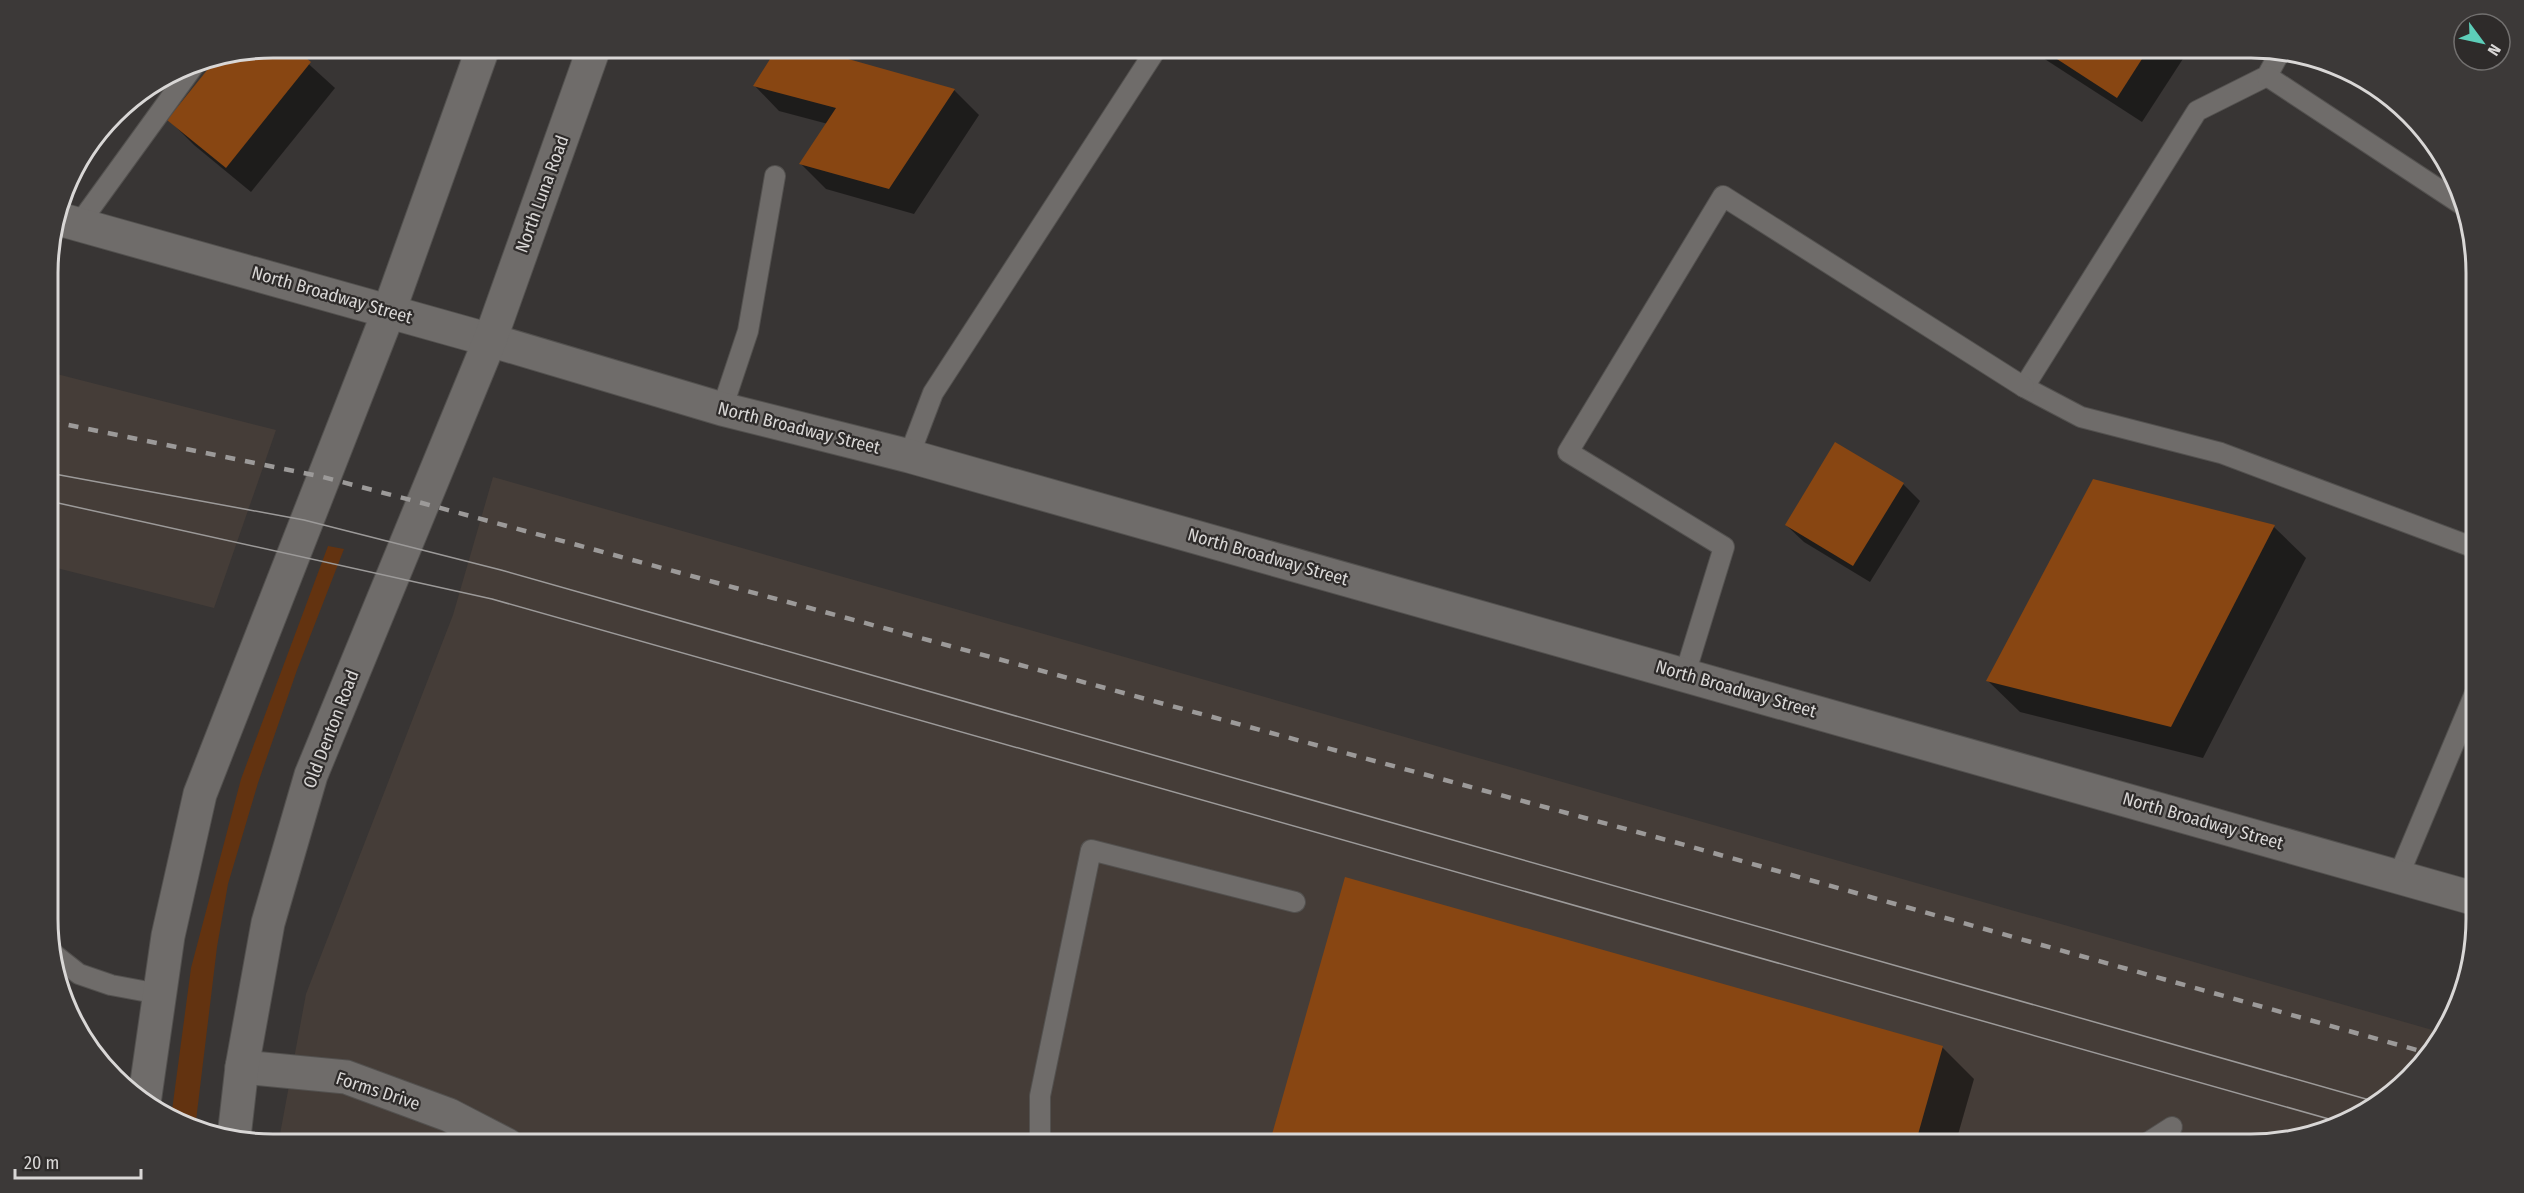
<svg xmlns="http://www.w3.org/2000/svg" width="2524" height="1193" font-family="'Fira Sans Condensed',sans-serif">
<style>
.built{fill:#453d38}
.green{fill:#633310}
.shadow{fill:#0007}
.building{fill:#884612}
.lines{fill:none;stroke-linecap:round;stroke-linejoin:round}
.service-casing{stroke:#53514f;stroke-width:22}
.minor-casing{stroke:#53514f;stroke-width:35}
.tertiary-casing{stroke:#53514f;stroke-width:35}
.secondary-casing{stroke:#53514f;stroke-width:35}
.service{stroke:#6f6c6a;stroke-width:20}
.minor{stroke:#6f6c6a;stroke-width:33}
.tertiary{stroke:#6f6c6a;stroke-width:33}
.secondary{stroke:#6f6c6a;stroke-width:33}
.tram{stroke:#9c9a99;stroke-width:1.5}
.rail{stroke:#9c9a99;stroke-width:4.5;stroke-dasharray:10 10;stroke-linecap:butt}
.labels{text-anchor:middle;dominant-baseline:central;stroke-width:4.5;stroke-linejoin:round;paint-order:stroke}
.street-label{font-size:18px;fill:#d9d7d6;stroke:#2e2b2a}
.rim{fill:none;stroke:#d9d7d6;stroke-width:3}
</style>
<rect width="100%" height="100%" fill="#383534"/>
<g class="built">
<polygon points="49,372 276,430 214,608 49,566"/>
<polygon points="493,477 2443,1033 2429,1057 2376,1107 2323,1133 2265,1145 278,1145 306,994 453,615"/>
</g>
<polygon class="green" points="328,546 344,549 297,670 258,783 228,884 217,947 195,1129 171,1118 191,968 241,779"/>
<g class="shadow">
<polygon points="274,48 291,48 335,88 251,192 194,145 169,120 218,59"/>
<polygon points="779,48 804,48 954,90 979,115 914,214 826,189 801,164 828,124 779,111 755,86"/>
<polygon points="2033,48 2190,48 2142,122 2040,56"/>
<polygon points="2094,481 2274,527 2306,558 2203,758 2020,712 1988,681"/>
<polygon points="1903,484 1920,501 1870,582 1804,542 1786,525"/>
<polygon points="1942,1047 1974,1079 1955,1145 1270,1145"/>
</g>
<g class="building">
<polygon points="274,48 294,48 311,62 226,168 167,120 216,59"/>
<polygon points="777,48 809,48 955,89 889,189 799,164 836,108 753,86"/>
<polygon points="2040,48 2149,48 2117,98"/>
<polygon points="1835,442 1904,483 1853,566 1785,525"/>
<polygon points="2093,479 2275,525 2171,727 1986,681"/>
<polygon points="1345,877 1943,1046 1915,1145 1269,1145"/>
<polygon points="323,1136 345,1145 322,1145"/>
</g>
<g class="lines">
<g class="service-casing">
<g id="service">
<polyline points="2279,54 2267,76 2197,111 2024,387 2081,417 2221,453 2475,548"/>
<polyline points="2267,76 2464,206"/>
<polyline points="79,224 195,64"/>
<polyline points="722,409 748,331 775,176"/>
<polyline points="909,456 933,393 1157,48"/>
<polyline points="1685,674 1724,547 1568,452 1723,196 2024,387"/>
<polyline points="2398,877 2475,693"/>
<polyline points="51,952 79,974 111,985 159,994"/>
<polyline points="1040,1145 1040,1096 1091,850 1295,902"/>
<polyline points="2144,1145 2172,1127"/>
</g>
</g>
<g class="minor-casing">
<polyline id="minor" points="242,1067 346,1077 449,1115 507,1145"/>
</g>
<g class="tertiary-casing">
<polyline id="tertiary" points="59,219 490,340 722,409 909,456 2476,899"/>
</g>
<g class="secondary-casing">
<g id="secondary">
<polyline points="144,1103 168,936 200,794 389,311 483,48"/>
<polyline points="234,1137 242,1067 268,923 311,775 490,340 594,48"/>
</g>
</g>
<use href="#service" class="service"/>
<use href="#minor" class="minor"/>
<use href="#tertiary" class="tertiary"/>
<use href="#secondary" class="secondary"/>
<g class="tram">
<polyline points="49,473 304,520 501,570 2380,1103"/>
<polyline points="49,501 492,599 2343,1123"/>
</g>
<polyline class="rail" points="49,421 323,477 422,503 1674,842 2431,1054"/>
</g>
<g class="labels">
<g class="street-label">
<text transform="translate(542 194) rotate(-70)">North Luna Road</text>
<text transform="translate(332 295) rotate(16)">North Broadway Street</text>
<text transform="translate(799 428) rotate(14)">North Broadway Street</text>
<text transform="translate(1268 557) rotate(16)">North Broadway Street</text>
<text transform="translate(1736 689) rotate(16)">North Broadway Street</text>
<text transform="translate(331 729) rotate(-69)">Old Denton Road</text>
<text transform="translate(2203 821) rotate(16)">North Broadway Street</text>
<text transform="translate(378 1091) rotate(18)">Forms Drive</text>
</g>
</g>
<path d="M0 0H2524V1193H0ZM273 58H2251A215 215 0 0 1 2466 273V919A215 215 0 0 1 2251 1134H273A215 215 0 0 1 58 919V273A215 215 0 0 1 273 58Z" fill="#3c3938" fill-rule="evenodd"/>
<path class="rim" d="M273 58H2251A215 215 0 0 1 2466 273V919A215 215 0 0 1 2251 1134H273A215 215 0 0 1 58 919V273A215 215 0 0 1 273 58Z"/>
<g transform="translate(2482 42) rotate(123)"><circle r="28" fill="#2e2b2a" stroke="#72706f" stroke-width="1.5"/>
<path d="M0-4.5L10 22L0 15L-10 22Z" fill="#5dceb9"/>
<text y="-9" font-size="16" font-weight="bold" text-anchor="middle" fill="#d9d7d6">N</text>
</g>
<path d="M15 1169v9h126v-9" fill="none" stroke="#d9d7d6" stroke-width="3"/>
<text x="24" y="1169" font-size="18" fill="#d9d7d6" stroke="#2e2b2a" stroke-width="4.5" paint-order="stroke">20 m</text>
</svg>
